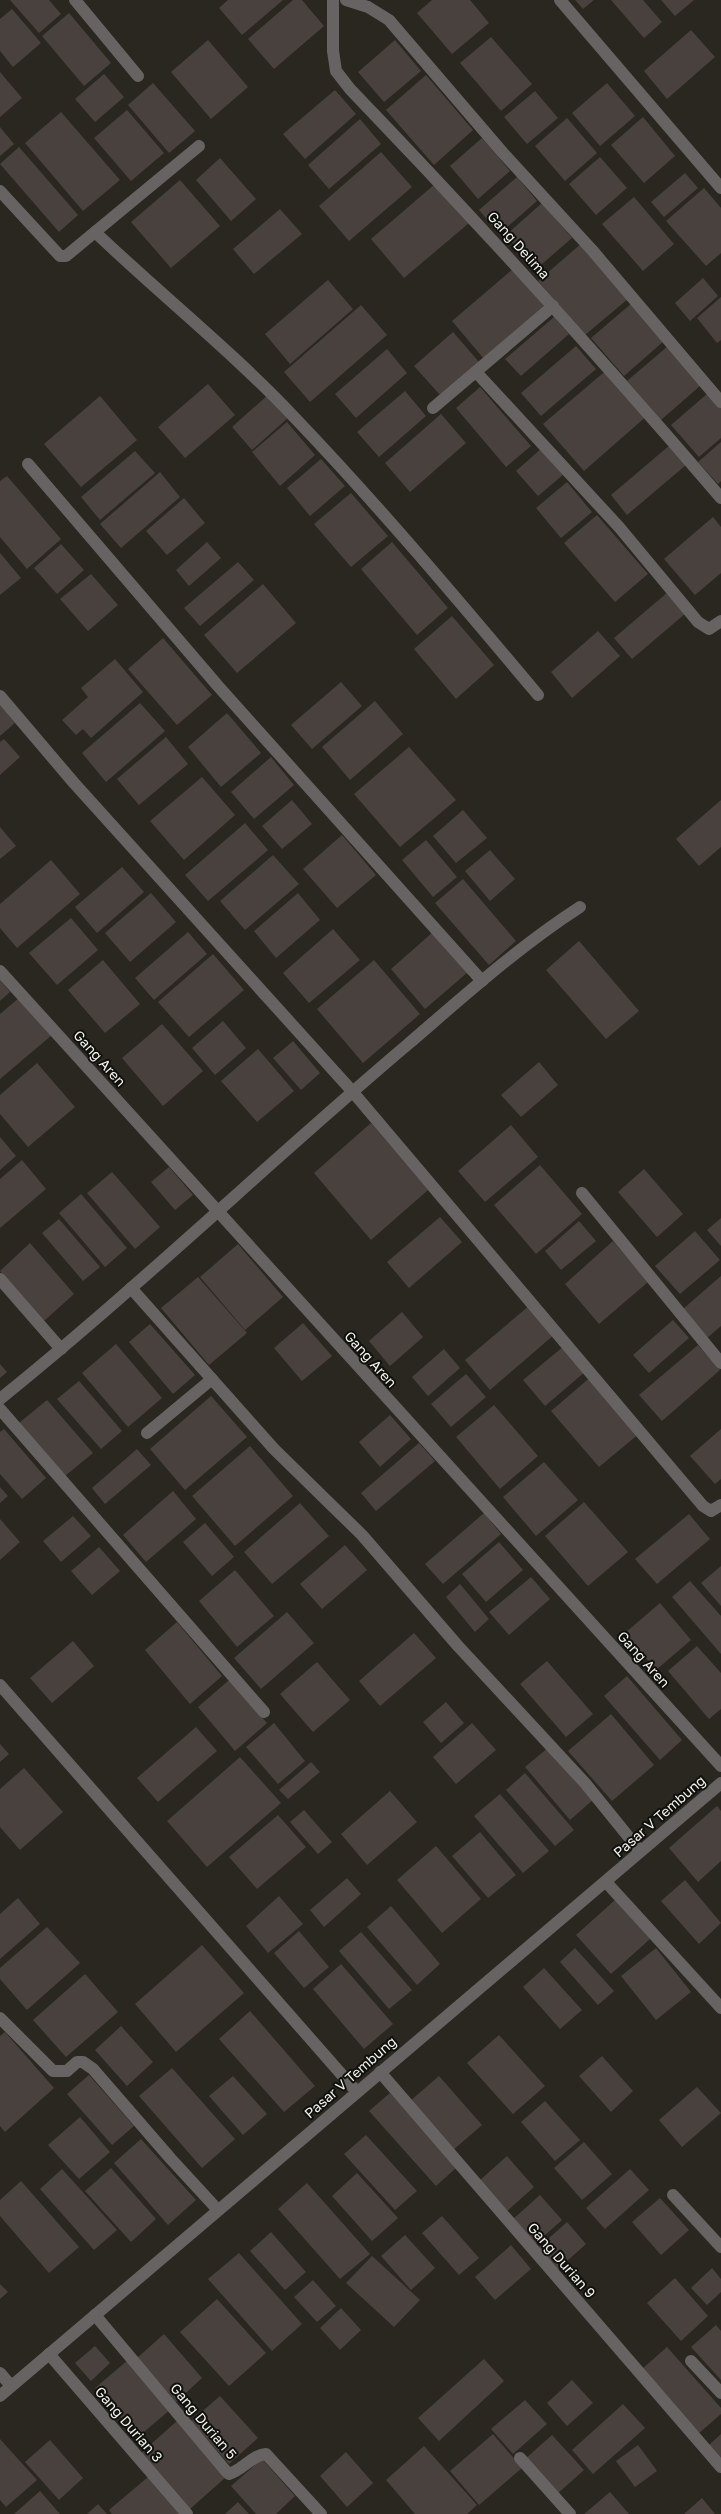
<svg xmlns="http://www.w3.org/2000/svg" width="721" height="2514" font-family="'Golos Text',sans-serif">
<style>
.building{fill:#49413e}
.lines{fill:none;stroke-linecap:round;stroke-linejoin:round}
.minor{stroke:#676362;stroke-width:12}
.labels{text-anchor:middle;dominant-baseline:central;stroke-width:4;stroke-linejoin:round;paint-order:stroke}
.street-label{font-size:14px;fill:#f2f1ec;stroke:#10100c}
</style>
<rect width="100%" height="100%" fill="#292720"/>
<g class="building">
<polygon points="10,0 49,0 61,14 39,33"/>
<polygon points="228,0 283,0 242,35 219,8"/>
<polygon points="293,0 302,0 324,26 274,69 248,39"/>
<polygon points="432,0 470,0 489,23 452,54 417,13"/>
<polygon points="575,0 594,0 583,9"/>
<polygon points="611,0 643,0 662,22 644,38"/>
<polygon points="661,0 694,0 675,16"/>
<polygon points="12,9 41,43 13,67 0,51 0,19"/>
<polygon points="69,13 111,63 84,86 42,36"/>
<polygon points="691,30 715,57 667,99 644,71"/>
<polygon points="491,37 532,84 501,111 460,63"/>
<polygon points="208,40 248,87 211,119 171,72"/>
<polygon points="395,40 421,71 384,102 358,72"/>
<polygon points="0,72 22,98 0,117"/>
<polygon points="104,74 124,97 95,122 75,99"/>
<polygon points="426,75 473,130 434,165 386,110"/>
<polygon points="153,83 195,131 169,153 128,105"/>
<polygon points="607,83 635,116 600,146 572,113"/>
<polygon points="335,90 356,114 305,159 283,134"/>
<polygon points="535,91 558,118 527,144 504,117"/>
<polygon points="127,110 164,153 131,181 94,138"/>
<polygon points="61,112 120,180 83,211 25,143"/>
<polygon points="643,117 675,156 644,183 611,145"/>
<polygon points="567,118 597,153 565,181 535,146"/>
<polygon points="360,119 381,144 329,189 308,165"/>
<polygon points="0,127 14,144 0,156"/>
<polygon points="482,138 510,171 478,199 450,166"/>
<polygon points="19,147 78,215 59,232 0,164"/>
<polygon points="381,152 412,187 349,241 319,206"/>
<polygon points="600,157 627,188 596,215 569,184"/>
<polygon points="220,158 256,199 231,221 196,180"/>
<polygon points="685,173 698,188 664,217 651,202"/>
<polygon points="517,177 537,201 499,234 479,210"/>
<polygon points="180,180 220,226 171,268 131,222"/>
<polygon points="435,184 469,223 404,278 371,239"/>
<polygon points="704,188 721,208 721,253 706,266 666,221"/>
<polygon points="634,197 674,244 643,271 602,224"/>
<polygon points="542,203 572,238 535,270 506,235"/>
<polygon points="280,209 302,234 254,274 233,249"/>
<polygon points="582,243 629,298 585,335 538,281"/>
<polygon points="513,269 545,307 484,359 452,321"/>
<polygon points="703,278 718,296 690,321 675,303"/>
<polygon points="328,280 353,309 290,364 265,334"/>
<polygon points="721,297 721,340 717,343 697,318"/>
<polygon points="632,303 664,341 624,376 591,338"/>
<polygon points="361,305 387,335 310,402 284,372"/>
<polygon points="554,317 569,334 521,376 505,359"/>
<polygon points="453,332 479,362 440,395 414,366"/>
<polygon points="576,346 596,369 541,416 521,393"/>
<polygon points="668,346 701,385 661,420 627,381"/>
<polygon points="387,349 407,373 356,418 335,394"/>
<polygon points="609,368 649,414 584,471 543,424"/>
<polygon points="208,384 235,415 185,458 158,427"/>
<polygon points="480,387 531,446 506,467 456,408"/>
<polygon points="405,391 426,416 379,457 357,432"/>
<polygon points="708,393 721,408 721,438 699,457 671,425"/>
<polygon points="269,394 289,417 252,450 232,427"/>
<polygon points="100,396 137,440 81,487 44,444"/>
<polygon points="441,414 466,443 410,492 385,463"/>
<polygon points="287,422 315,455 280,486 252,452"/>
<polygon points="721,442 721,481 718,484 698,462"/>
<polygon points="670,445 686,465 627,515 611,495"/>
<polygon points="542,448 564,474 538,496 516,471"/>
<polygon points="135,451 155,473 100,520 81,497"/>
<polygon points="321,459 345,486 310,516 287,488"/>
<polygon points="160,472 180,497 121,548 100,524"/>
<polygon points="7,476 61,539 27,569 0,537 0,481"/>
<polygon points="567,482 592,512 561,538 536,508"/>
<polygon points="351,493 388,536 351,567 314,524"/>
<polygon points="184,498 205,523 167,555 146,531"/>
<polygon points="597,515 648,574 615,602 564,543"/>
<polygon points="713,517 721,527 721,573 695,595 664,559"/>
<polygon points="207,542 221,558 189,586 176,570"/>
<polygon points="392,542 448,608 417,635 361,569"/>
<polygon points="61,544 84,570 57,594 34,568"/>
<polygon points="0,553 21,578 0,595"/>
<polygon points="238,562 254,580 200,626 184,608"/>
<polygon points="91,574 118,605 88,631 60,599"/>
<polygon points="263,584 296,623 237,673 204,635"/>
<polygon points="668,592 686,613 632,659 614,638"/>
<polygon points="452,616 494,665 456,699 414,649"/>
<polygon points="598,631 620,656 572,698 551,672"/>
<polygon points="163,638 212,695 177,725 128,669"/>
<polygon points="115,659 143,692 91,738 83,729 76,735 62,720 88,697 81,688"/>
<polygon points="341,682 362,706 312,749 291,725"/>
<polygon points="375,701 403,734 350,780 322,747"/>
<polygon points="140,703 165,731 106,782 82,753"/>
<polygon points="0,705 15,723 0,736"/>
<polygon points="227,713 261,753 221,787 188,747"/>
<polygon points="166,737 188,764 139,805 117,779"/>
<polygon points="4,739 20,757 0,775 0,742"/>
<polygon points="409,747 456,800 400,847 354,794"/>
<polygon points="271,757 294,785 254,819 231,792"/>
<polygon points="202,777 235,815 184,860 150,821"/>
<polygon points="292,800 312,824 282,849 262,826"/>
<polygon points="721,800 721,847 699,866 676,839"/>
<polygon points="463,810 487,838 456,863 433,836"/>
<polygon points="245,823 268,850 208,901 185,875"/>
<polygon points="0,827 16,846 0,859"/>
<polygon points="342,835 376,875 337,908 303,869"/>
<polygon points="426,840 457,877 433,897 402,860"/>
<polygon points="490,850 515,879 490,901 465,871"/>
<polygon points="273,855 299,884 245,930 220,901"/>
<polygon points="51,860 80,894 17,948 0,928 0,904"/>
<polygon points="122,867 144,892 97,933 75,907"/>
<polygon points="463,879 516,941 489,965 435,903"/>
<polygon points="151,893 176,922 130,962 105,933"/>
<polygon points="298,893 320,920 276,958 254,931"/>
<polygon points="71,918 98,950 57,985 29,953"/>
<polygon points="333,929 360,960 309,1003 283,973"/>
<polygon points="188,932 207,954 154,1000 135,978"/>
<polygon points="433,932 468,972 425,1009 391,969"/>
<polygon points="579,941 639,1011 606,1039 546,970"/>
<polygon points="213,954 244,990 189,1037 158,1002"/>
<polygon points="103,960 140,1004 105,1033 68,990"/>
<polygon points="374,960 420,1014 363,1063 317,1009"/>
<polygon points="0,980 10,992 0,1001"/>
<polygon points="19,998 52,1035 0,1079 0,1014"/>
<polygon points="223,1021 246,1048 215,1075 192,1048"/>
<polygon points="162,1024 203,1071 163,1106 122,1058"/>
<polygon points="293,1041 320,1073 301,1090 273,1058"/>
<polygon points="258,1049 294,1091 257,1122 221,1081"/>
<polygon points="539,1062 558,1085 521,1117 501,1095"/>
<polygon points="37,1063 75,1107 28,1147 0,1114 0,1095"/>
<polygon points="371,1123 428,1190 371,1240 314,1173"/>
<polygon points="511,1125 538,1157 485,1202 458,1171"/>
<polygon points="0,1137 16,1156 0,1170"/>
<polygon points="22,1160 46,1189 0,1228 0,1179"/>
<polygon points="540,1165 582,1214 536,1254 494,1205"/>
<polygon points="169,1167 193,1195 175,1210 151,1182"/>
<polygon points="644,1169 683,1214 657,1237 618,1192"/>
<polygon points="112,1172 160,1227 135,1249 87,1193"/>
<polygon points="81,1194 127,1248 105,1267 59,1213"/>
<polygon points="440,1217 462,1242 409,1288 387,1262"/>
<polygon points="721,1218 721,1246 707,1230"/>
<polygon points="59,1219 100,1267 83,1281 42,1233"/>
<polygon points="579,1221 596,1241 561,1270 545,1251"/>
<polygon points="695,1231 720,1260 680,1294 655,1266"/>
<polygon points="613,1241 648,1282 599,1324 565,1284"/>
<polygon points="30,1243 74,1294 44,1321 0,1271"/>
<polygon points="238,1244 283,1297 245,1330 200,1277"/>
<polygon points="721,1276 721,1326 707,1338 683,1309"/>
<polygon points="198,1277 247,1333 209,1365 161,1308"/>
<polygon points="530,1305 555,1334 490,1390 465,1360"/>
<polygon points="402,1312 423,1337 390,1366 369,1341"/>
<polygon points="673,1320 689,1338 649,1373 633,1355"/>
<polygon points="303,1323 332,1356 302,1381 274,1348"/>
<polygon points="150,1324 195,1375 173,1394 129,1342"/>
<polygon points="116,1344 162,1398 128,1427 82,1373"/>
<polygon points="698,1345 720,1370 662,1421 639,1395"/>
<polygon points="564,1346 586,1371 545,1406 523,1380"/>
<polygon points="444,1349 460,1368 428,1396 412,1377"/>
<polygon points="0,1364 7,1372 0,1378"/>
<polygon points="466,1374 486,1397 451,1427 431,1404"/>
<polygon points="593,1375 641,1432 599,1467 551,1411"/>
<polygon points="79,1381 122,1431 101,1449 57,1399"/>
<polygon points="211,1396 247,1437 185,1490 150,1449"/>
<polygon points="47,1400 93,1453 65,1476 19,1423"/>
<polygon points="494,1405 538,1456 500,1489 456,1437"/>
<polygon points="390,1415 411,1439 380,1467 359,1442"/>
<polygon points="4,1429 46,1478 22,1499 0,1474 0,1432"/>
<polygon points="721,1429 721,1479 715,1484 690,1456"/>
<polygon points="419,1443 435,1461 376,1511 361,1493"/>
<polygon points="250,1446 293,1496 235,1546 192,1496"/>
<polygon points="137,1449 151,1465 105,1504 92,1488"/>
<polygon points="544,1462 578,1500 536,1536 503,1497"/>
<polygon points="0,1487 8,1496 0,1503"/>
<polygon points="173,1491 196,1519 146,1562 123,1535"/>
<polygon points="584,1502 628,1552 588,1586 545,1536"/>
<polygon points="300,1503 329,1536 272,1584 244,1552"/>
<polygon points="484,1513 501,1534 443,1584 425,1564"/>
<polygon points="689,1514 710,1539 657,1584 635,1559"/>
<polygon points="73,1516 91,1536 61,1562 43,1541"/>
<polygon points="0,1519 20,1542 0,1560"/>
<polygon points="205,1523 234,1557 212,1576 183,1542"/>
<polygon points="499,1542 523,1570 486,1602 462,1574"/>
<polygon points="345,1545 367,1570 322,1609 300,1584"/>
<polygon points="99,1547 120,1571 92,1595 71,1571"/>
<polygon points="721,1566 721,1606 701,1583"/>
<polygon points="235,1570 274,1616 237,1647 199,1601"/>
<polygon points="531,1577 550,1599 509,1635 489,1612"/>
<polygon points="690,1581 721,1616 721,1654 672,1597"/>
<polygon points="460,1584 489,1619 475,1632 446,1597"/>
<polygon points="660,1603 691,1640 656,1670 625,1633"/>
<polygon points="287,1612 314,1643 261,1689 234,1658"/>
<polygon points="177,1622 222,1676 190,1704 145,1650"/>
<polygon points="414,1633 436,1658 380,1706 359,1681"/>
<polygon points="73,1641 94,1666 52,1703 30,1678"/>
<polygon points="697,1646 721,1673 721,1709 709,1719 668,1671"/>
<polygon points="547,1661 593,1714 566,1737 520,1684"/>
<polygon points="317,1662 350,1700 313,1732 280,1694"/>
<polygon points="627,1676 682,1740 660,1760 604,1696"/>
<polygon points="229,1680 267,1723 235,1751 198,1707"/>
<polygon points="446,1702 464,1723 441,1743 423,1722"/>
<polygon points="611,1714 654,1765 612,1801 568,1751"/>
<polygon points="274,1723 305,1761 278,1784 246,1747"/>
<polygon points="472,1723 496,1750 456,1784 433,1757"/>
<polygon points="196,1727 217,1751 158,1802 137,1778"/>
<polygon points="0,1744 9,1754 0,1762"/>
<polygon points="549,1747 594,1799 570,1820 525,1767"/>
<polygon points="240,1757 281,1803 207,1867 167,1821"/>
<polygon points="311,1762 320,1772 288,1799 279,1790"/>
<polygon points="24,1768 63,1812 20,1850 0,1827 0,1789"/>
<polygon points="525,1773 574,1830 555,1846 506,1790"/>
<polygon points="390,1791 417,1822 367,1865 341,1834"/>
<polygon points="500,1794 549,1851 523,1873 474,1816"/>
<polygon points="717,1806 721,1811 721,1861 698,1882 669,1848"/>
<polygon points="304,1810 332,1842 318,1854 290,1822"/>
<polygon points="278,1815 306,1847 257,1889 229,1857"/>
<polygon points="480,1832 516,1875 488,1898 452,1856"/>
<polygon points="436,1846 481,1899 442,1933 397,1880"/>
<polygon points="347,1878 361,1894 324,1927 310,1910"/>
<polygon points="685,1880 721,1923 699,1944 661,1901"/>
<polygon points="279,1896 303,1924 268,1953 246,1926"/>
<polygon points="18,1898 40,1924 0,1959 0,1914"/>
<polygon points="615,1900 650,1939 611,1974 576,1935"/>
<polygon points="391,1906 440,1964 417,1985 367,1927"/>
<polygon points="47,1927 80,1963 27,2010 0,1979 0,1968"/>
<polygon points="299,1931 329,1967 304,1988 274,1953"/>
<polygon points="361,1932 412,1990 389,2009 339,1951"/>
<polygon points="202,1945 244,1993 176,2052 135,2004"/>
<polygon points="575,1948 614,1991 598,2005 560,1962"/>
<polygon points="656,1948 691,1992 656,2020 621,1976"/>
<polygon points="341,1964 393,2024 364,2049 313,1989"/>
<polygon points="544,1968 582,2010 560,2029 523,1987"/>
<polygon points="85,1974 118,2012 66,2057 33,2020"/>
<polygon points="250,2011 315,2086 284,2112 219,2039"/>
<polygon points="121,2026 153,2062 127,2086 95,2050"/>
<polygon points="5,2032 54,2088 5,2132 0,2126 0,2036"/>
<polygon points="499,2035 545,2086 513,2114 467,2063"/>
<polygon points="602,2056 633,2091 611,2112 579,2076"/>
<polygon points="172,2068 235,2139 202,2168 139,2096"/>
<polygon points="89,2075 134,2126 112,2145 67,2094"/>
<polygon points="233,2076 267,2114 243,2135 209,2096"/>
<polygon points="439,2076 482,2125 452,2151 409,2102"/>
<polygon points="697,2087 721,2113 682,2147 659,2120"/>
<polygon points="390,2093 456,2168 436,2186 369,2111"/>
<polygon points="545,2101 580,2140 555,2161 521,2122"/>
<polygon points="80,2117 110,2152 79,2179 48,2145"/>
<polygon points="366,2135 417,2191 395,2210 344,2154"/>
<polygon points="141,2139 196,2200 168,2225 114,2163"/>
<polygon points="584,2142 612,2174 582,2200 554,2168"/>
<polygon points="507,2156 534,2187 506,2212 479,2181"/>
<polygon points="111,2168 156,2219 131,2242 85,2191"/>
<polygon points="62,2169 117,2230 94,2250 40,2189"/>
<polygon points="630,2169 649,2190 605,2229 586,2208"/>
<polygon points="357,2173 398,2218 372,2241 332,2196"/>
<polygon points="21,2181 79,2247 49,2273 0,2216 0,2200"/>
<polygon points="307,2183 370,2254 340,2279 278,2209"/>
<polygon points="540,2195 562,2220 534,2245 512,2220"/>
<polygon points="660,2198 689,2230 661,2255 632,2222"/>
<polygon points="442,2216 479,2258 459,2275 422,2233"/>
<polygon points="567,2222 586,2244 557,2270 538,2248"/>
<polygon points="271,2232 306,2272 285,2290 250,2251"/>
<polygon points="405,2235 435,2268 411,2290 381,2256"/>
<polygon points="511,2245 531,2269 495,2300 475,2277"/>
<polygon points="239,2253 302,2324 272,2351 208,2279"/>
<polygon points="372,2256 420,2300 394,2327 346,2283"/>
<polygon points="712,2268 721,2279 721,2292 707,2305 691,2288"/>
<polygon points="675,2278 708,2316 681,2341 647,2303"/>
<polygon points="313,2280 336,2306 317,2322 294,2297"/>
<polygon points="0,2284 8,2292 0,2299"/>
<polygon points="217,2299 266,2353 229,2386 180,2332"/>
<polygon points="341,2308 361,2330 340,2350 320,2328"/>
<polygon points="716,2325 721,2331 721,2380 691,2347"/>
<polygon points="164,2334 202,2378 176,2402 137,2358"/>
<polygon points="95,2346 110,2363 91,2381 75,2363"/>
<polygon points="667,2347 721,2408 721,2414 698,2434 641,2370"/>
<polygon points="484,2359 504,2381 439,2441 418,2418"/>
<polygon points="128,2360 171,2409 138,2437 95,2388"/>
<polygon points="572,2380 593,2403 567,2426 547,2403"/>
<polygon points="220,2396 258,2438 229,2464 191,2421"/>
<polygon points="525,2400 547,2424 513,2454 491,2429"/>
<polygon points="623,2404 645,2428 593,2474 572,2450"/>
<polygon points="177,2421 226,2477 190,2509 141,2453"/>
<polygon points="493,2434 522,2468 479,2505 450,2471"/>
<polygon points="721,2434 721,2461 708,2446"/>
<polygon points="552,2435 584,2470 556,2495 525,2459"/>
<polygon points="0,2439 37,2480 6,2507 0,2500"/>
<polygon points="50,2440 83,2478 59,2500 25,2462"/>
<polygon points="638,2445 657,2471 635,2487 616,2461"/>
<polygon points="424,2446 477,2505 467,2514 415,2514 386,2480"/>
<polygon points="346,2452 373,2483 347,2507 320,2476"/>
<polygon points="262,2459 295,2496 276,2514 256,2514 231,2486"/>
<polygon points="148,2477 180,2514 112,2514 109,2510"/>
<polygon points="40,2491 60,2514 14,2514"/>
<polygon points="610,2492 629,2514 584,2514"/>
<polygon points="702,2498 715,2514 684,2514"/>
<polygon points="238,2502 249,2514 225,2514"/>
<polygon points="98,2504 107,2514 87,2514"/>
</g>
<g class="lines">
<g class="minor">
<polyline points="75,0 138,76"/>
<path d="M333,0V51L336,71L350,89C478,222 601,358 721,498"/>
<polyline points="346,0 368,7 389,20 503,153 592,250 721,402"/>
<polyline points="560,0 721,188"/>
<path d="M0,191L60,256H66L95,232C161,295 233,352 295,418C380,507 459,601 538,695"/>
<polyline points="95,232 199,146"/>
<polyline points="476,372 619,527 698,622 709,629 721,621"/>
<polyline points="433,408 553,306"/>
<polyline points="28,464 218,686 482,981"/>
<polyline points="0,696 74,783 352,1091 703,1506 711,1511 721,1505"/>
<polyline points="0,971 721,1766"/>
<polyline points="582,1193 721,1363"/>
<polyline points="0,1279 61,1349"/>
<polyline points="131,1288 274,1449 362,1535 458,1646 585,1783 640,1851"/>
<path d="M0,1399C140,1286 270,1161 407,1045C463,997 518,947 580,907"/>
<polyline points="0,1409 264,1712"/>
<polyline points="147,1433 212,1379"/>
<polyline points="0,1685 357,2092"/>
<polyline points="606,1882 721,2008"/>
<polyline points="0,2018 53,2071 67,2071 77,2062 83,2062 93,2069 171,2159 217,2209"/>
<polyline points="380,2072 721,2467"/>
<polyline points="673,2195 721,2247"/>
<path d="M95,2315L225,2470L229,2474C243,2470 252,2455 266,2454L321,2514"/>
<polyline points="49,2354 187,2514"/>
<polyline points="691,2361 721,2393"/>
<polyline points="0,2373 11,2386"/>
<polyline points="0,2396 721,1783"/>
<polyline points="520,2458 570,2514"/>
</g>
</g>
<g class="labels">
<g class="street-label">
<text transform="translate(519 245) rotate(48)">Gang Delima</text>
<text transform="translate(100 1058) rotate(48)">Gang Aren</text>
<text transform="translate(371 1359) rotate(48)">Gang Aren</text>
<text transform="translate(644 1659) rotate(48)">Gang Aren</text>
<text transform="translate(659 1816) rotate(-41)">Pasar V Tembung</text>
<text transform="translate(350 2077) rotate(-41)">Pasar V Tembung</text>
<text transform="translate(562 2260) rotate(49)">Gang Durian 9</text>
<text transform="translate(204 2421) rotate(50)">Gang Durian 5</text>
<text transform="translate(129 2424) rotate(49)">Gang Durian 3</text>
</g>
</g>
</svg>
